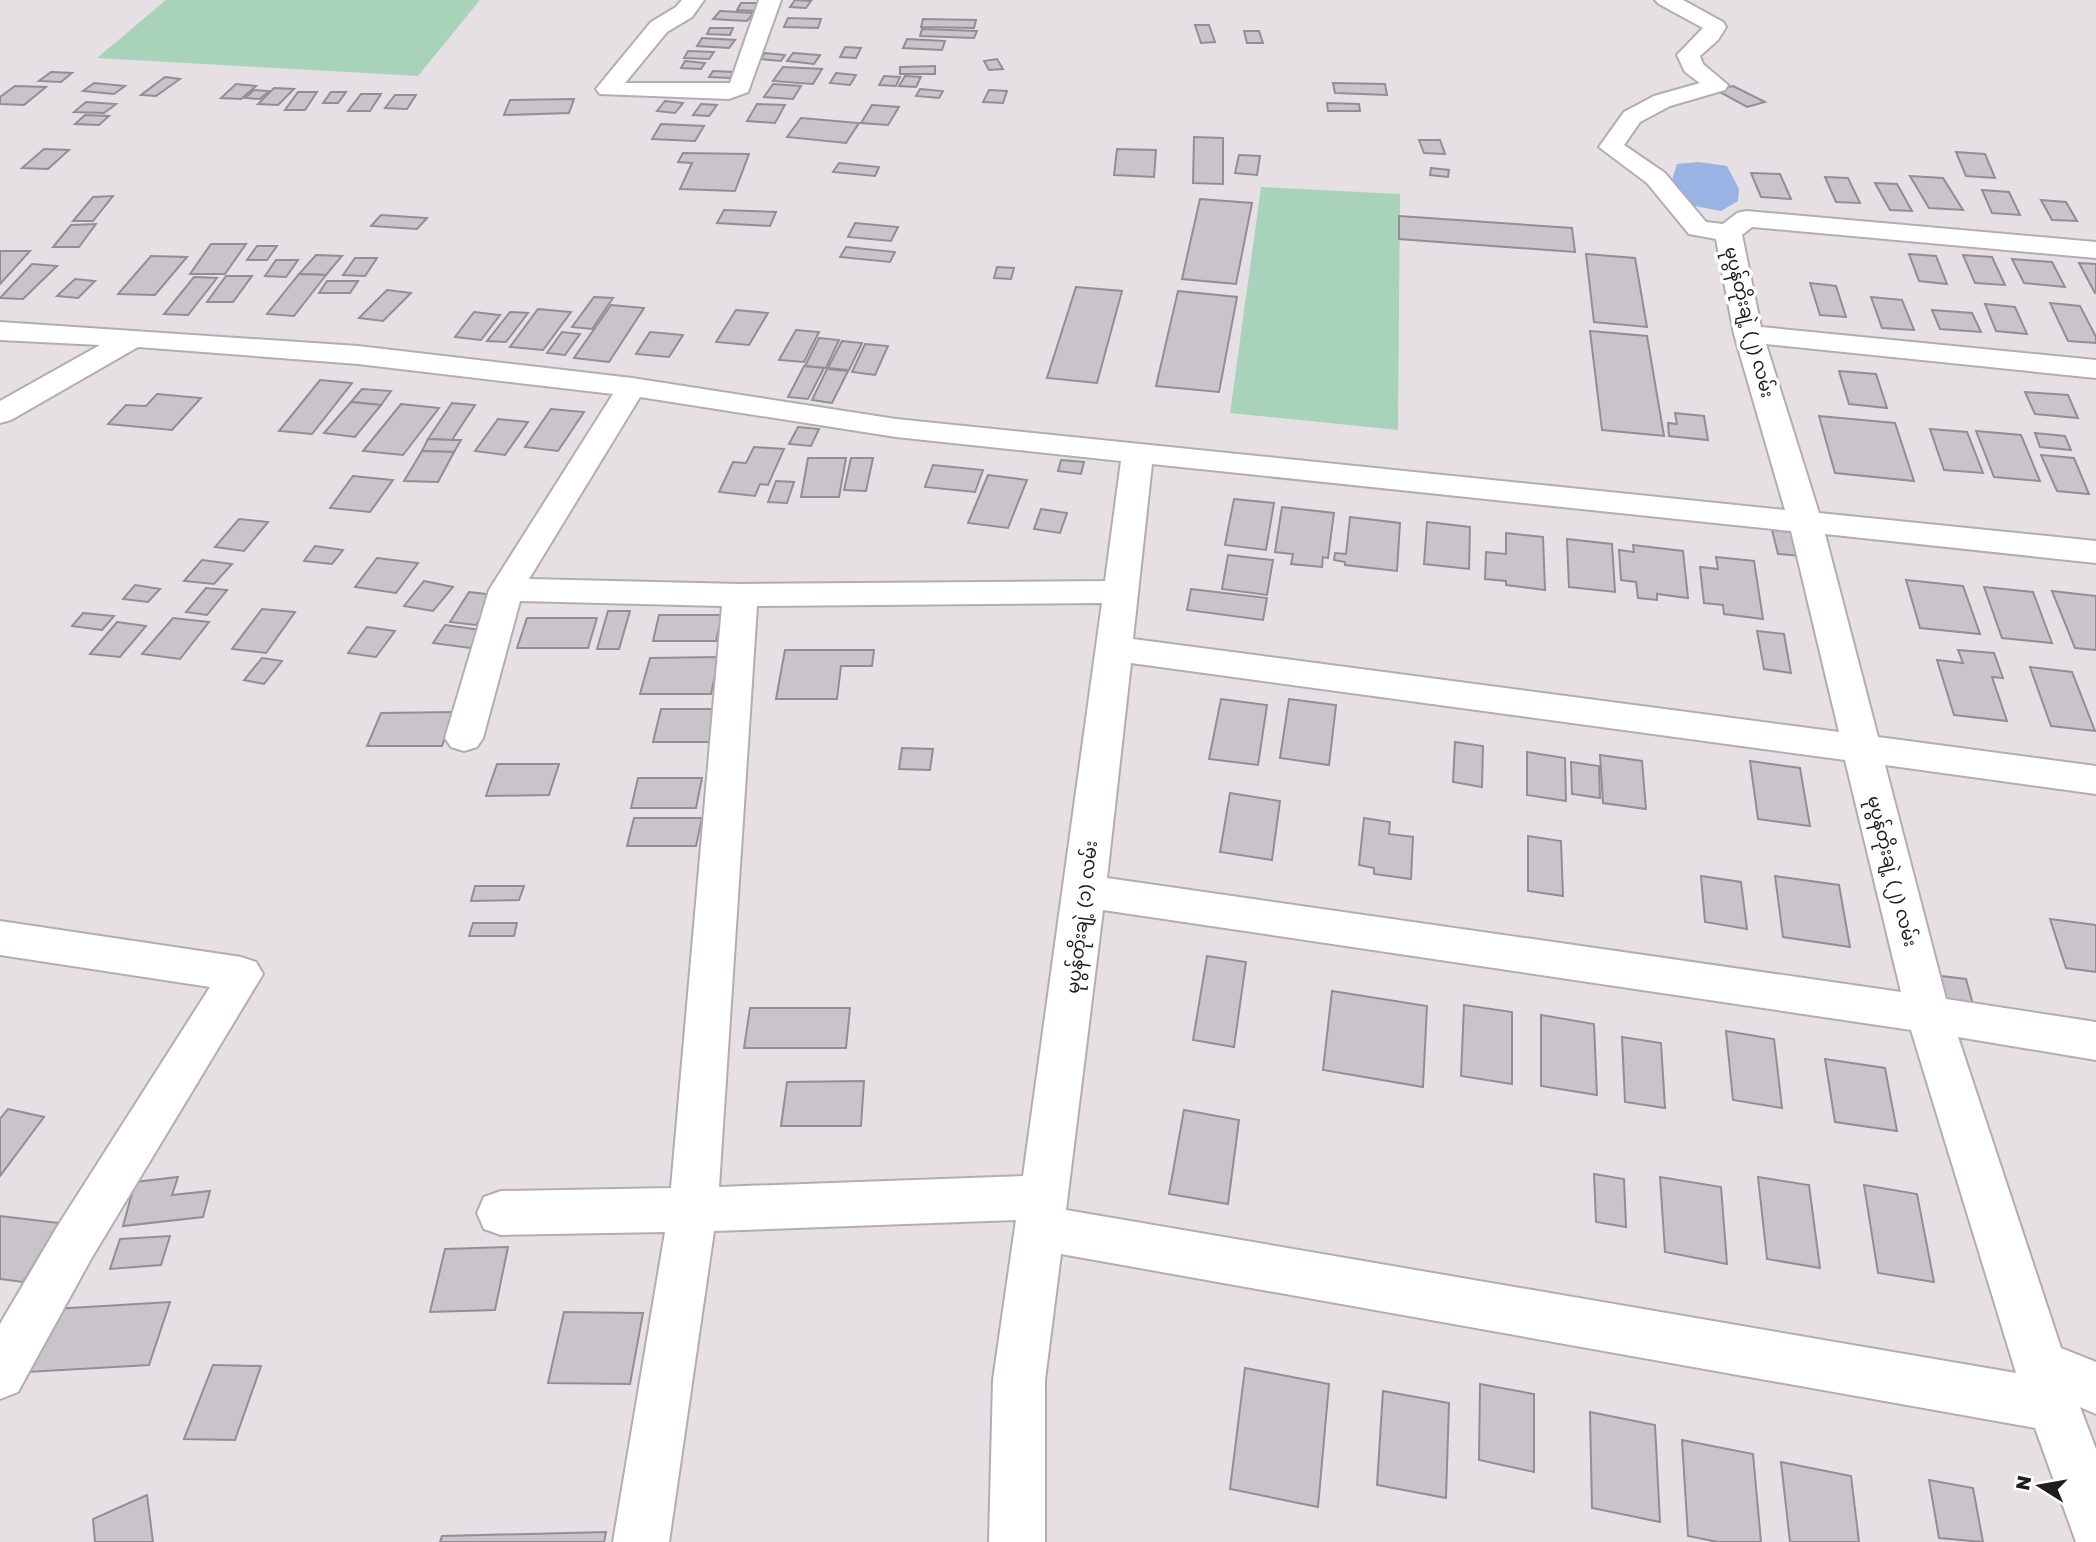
<svg xmlns="http://www.w3.org/2000/svg" width="2096" height="1542" font-family="'Golos Text','Noto Sans Myanmar',sans-serif">
<style>
.green{fill:#a8d3ba}
.water{fill:#98b3e4}
.building{fill:#c9c4c9;stroke:#938e93;stroke-width:2}
.lines{fill:none;stroke-linecap:round;stroke-linejoin:round}
.minor-casing{stroke:#b2adb2;stroke-width:4}
.minor{fill:#fff;fill-rule:evenodd}
.labels{text-anchor:middle;dominant-baseline:central;stroke-width:7;stroke-linejoin:round;paint-order:stroke}
.street-label{font-size:18px;fill:#1e1c1e;stroke:#fff}
</style>
<rect width="100%" height="100%" fill="#e6e0e5"/>
<g class="green">
<polygon points="166,0 480,0 418,76 97,58"/>
<polygon points="1261,187 1400,194 1398,430 1230,413"/>
</g>
<polygon class="water" points="1699,162 1727,166 1739,189 1738,201 1721,211 1685,204 1671,183 1677,164"/>
<g class="building">
<polygon points="795,0 796,0 811,1 806,8 790,7"/>
<polygon points="741,3 760,3 755,11 737,10"/>
<polygon points="720,11 754,13 747,21 713,19"/>
<polygon points="788,18 821,19 818,28 784,27"/>
<polygon points="923,19 976,20 974,28 921,27"/>
<polygon points="1195,25 1209,25 1215,42 1201,43"/>
<polygon points="710,28 733,28 730,35 707,34"/>
<polygon points="922,29 977,31 974,38 920,36"/>
<polygon points="1244,31 1259,31 1263,43 1247,43"/>
<polygon points="702,38 735,40 729,48 697,46"/>
<polygon points="907,39 945,41 942,50 903,48"/>
<polygon points="845,47 861,48 856,58 840,57"/>
<polygon points="688,51 714,52 709,59 684,58"/>
<polygon points="765,53 785,55 781,61 760,59"/>
<polygon points="793,53 820,55 814,64 787,61"/>
<polygon points="997,59 1003,69 989,70 984,61"/>
<polygon points="685,61 705,63 701,69 681,68"/>
<polygon points="935,66 935,74 900,74 900,67"/>
<polygon points="783,67 822,69 813,84 773,81"/>
<polygon points="713,71 734,72 730,78 709,77"/>
<polygon points="51,72 72,73 61,82 39,81"/>
<polygon points="836,73 856,75 850,85 830,83"/>
<polygon points="884,76 900,77 896,86 879,85"/>
<polygon points="905,76 921,77 916,87 899,86"/>
<polygon points="165,77 180,79 156,96 141,95"/>
<polygon points="94,83 125,86 114,94 83,91"/>
<polygon points="1333,83 1385,84 1387,95 1335,93"/>
<polygon points="236,84 256,86 241,99 221,98"/>
<polygon points="773,84 801,86 793,99 764,97"/>
<polygon points="15,86 46,87 24,105 0,104 0,97"/>
<polygon points="1733,86 1765,102 1747,107 1716,90"/>
<polygon points="274,88 294,89 278,105 258,104"/>
<polygon points="920,89 943,91 939,98 916,96"/>
<polygon points="254,90 269,91 260,99 245,98"/>
<polygon points="989,90 1007,91 1003,103 983,102"/>
<polygon points="298,92 317,92 305,110 285,110"/>
<polygon points="331,92 346,92 338,103 323,103"/>
<polygon points="361,94 381,94 370,111 348,111"/>
<polygon points="395,95 416,95 407,109 385,108"/>
<polygon points="574,99 569,113 504,115 510,100"/>
<polygon points="665,101 683,103 675,113 657,111"/>
<polygon points="86,102 116,104 104,113 74,112"/>
<polygon points="1327,103 1359,104 1360,111 1328,111"/>
<polygon points="701,104 717,105 709,116 693,115"/>
<polygon points="757,104 785,105 775,123 747,121"/>
<polygon points="872,105 899,107 888,125 861,123"/>
<polygon points="85,115 109,116 99,125 75,124"/>
<polygon points="801,118 859,123 846,143 787,137"/>
<polygon points="661,124 704,126 695,141 652,139"/>
<polygon points="1194,137 1223,138 1223,184 1193,183"/>
<polygon points="1419,140 1440,140 1445,154 1424,153"/>
<polygon points="44,149 69,150 48,169 22,168"/>
<polygon points="1117,149 1156,150 1154,177 1114,175"/>
<polygon points="1956,152 1985,154 1995,178 1966,176"/>
<polygon points="683,153 749,154 735,191 680,189 692,163 678,162"/>
<polygon points="1239,155 1260,156 1257,175 1235,173"/>
<polygon points="839,163 879,167 875,176 833,172"/>
<polygon points="1431,168 1449,170 1448,177 1430,175"/>
<polygon points="1751,173 1780,174 1791,199 1761,197"/>
<polygon points="1910,176 1943,178 1963,210 1929,208"/>
<polygon points="1825,177 1848,178 1860,203 1836,202"/>
<polygon points="1875,183 1897,184 1912,211 1890,210"/>
<polygon points="1982,190 2009,192 2020,215 1992,213"/>
<polygon points="113,196 93,221 73,221 93,197"/>
<polygon points="1200,199 1252,203 1236,284 1182,279"/>
<polygon points="2041,200 2066,202 2077,221 2052,220"/>
<polygon points="724,210 776,212 770,226 717,223"/>
<polygon points="381,215 427,218 417,229 371,226"/>
<polygon points="1399,216 1572,228 1575,252 1399,239"/>
<polygon points="855,223 898,227 891,241 848,237"/>
<polygon points="96,224 79,247 53,247 71,225"/>
<polygon points="211,244 246,244 225,274 190,274"/>
<polygon points="257,246 277,246 267,260 247,260"/>
<polygon points="846,247 895,252 890,262 840,257"/>
<polygon points="0,251 30,251 0,284"/>
<polygon points="1586,254 1635,258 1647,327 1594,322"/>
<polygon points="1909,254 1936,256 1947,284 1919,281"/>
<polygon points="316,255 342,256 326,275 299,274"/>
<polygon points="1963,255 1992,257 2005,285 1975,283"/>
<polygon points="151,256 187,257 155,295 118,294"/>
<polygon points="355,258 377,258 365,276 343,275"/>
<polygon points="2012,259 2052,262 2065,287 2024,283"/>
<polygon points="276,260 298,260 286,277 265,276"/>
<polygon points="2079,263 2096,264 2096,293 2095,293"/>
<polygon points="32,264 57,266 23,299 0,298"/>
<polygon points="997,267 1014,268 1011,279 994,278"/>
<polygon points="299,274 326,275 294,316 267,314"/>
<polygon points="226,276 252,276 233,302 207,302"/>
<polygon points="194,277 217,278 188,315 164,314"/>
<polygon points="75,279 95,281 78,298 57,296"/>
<polygon points="327,281 358,281 350,293 319,293"/>
<polygon points="1810,283 1836,286 1846,317 1820,315"/>
<polygon points="1076,287 1122,291 1097,383 1047,378"/>
<polygon points="387,290 411,293 383,321 359,318"/>
<polygon points="1178,291 1237,297 1219,392 1156,386"/>
<polygon points="594,297 613,298 592,329 572,327"/>
<polygon points="1871,297 1902,300 1914,330 1882,328"/>
<polygon points="2050,303 2080,306 2096,337 2096,343 2068,341"/>
<polygon points="1985,304 2015,307 2027,334 1996,331"/>
<polygon points="611,305 644,308 609,362 574,358"/>
<polygon points="538,309 571,312 543,350 510,347"/>
<polygon points="736,310 768,313 749,345 716,342"/>
<polygon points="1932,310 1972,313 1981,332 1940,329"/>
<polygon points="474,312 500,315 481,340 455,337"/>
<polygon points="510,312 528,313 506,342 487,341"/>
<polygon points="796,330 819,332 804,362 779,360"/>
<polygon points="1590,331 1647,336 1664,436 1602,430"/>
<polygon points="562,332 580,334 565,355 547,353"/>
<polygon points="650,332 683,335 669,357 636,354"/>
<polygon points="819,338 839,340 826,368 805,366"/>
<polygon points="842,341 862,343 849,370 828,368"/>
<polygon points="865,344 888,346 875,375 852,372"/>
<polygon points="804,366 824,368 808,399 788,397"/>
<polygon points="827,369 848,371 832,403 812,400"/>
<polygon points="1839,371 1876,374 1887,408 1849,404"/>
<polygon points="320,380 352,383 312,434 279,431"/>
<polygon points="362,389 391,391 381,405 351,402"/>
<polygon points="2025,392 2068,395 2078,418 2035,414"/>
<polygon points="157,394 201,398 172,430 108,424 126,405 146,406"/>
<polygon points="351,402 381,405 355,437 324,433"/>
<polygon points="452,403 475,405 452,440 428,439"/>
<polygon points="401,404 439,408 403,455 363,451"/>
<polygon points="551,409 584,412 558,451 525,447"/>
<polygon points="1675,413 1704,416 1708,440 1669,436 1668,423 1677,424"/>
<polygon points="1819,416 1895,423 1914,481 1835,473"/>
<polygon points="498,419 528,422 505,455 475,451"/>
<polygon points="798,427 819,429 811,446 789,444"/>
<polygon points="1930,429 1967,432 1983,473 1944,470"/>
<polygon points="1976,431 2021,435 2040,481 1994,477"/>
<polygon points="2035,433 2065,436 2071,450 2040,447"/>
<polygon points="428,439 452,440 461,440 454,452 422,451"/>
<polygon points="754,447 784,449 768,485 760,484 755,496 719,492 733,462 746,463"/>
<polygon points="422,451 454,452 438,482 404,481"/>
<polygon points="2041,455 2074,458 2089,494 2057,491"/>
<polygon points="808,458 846,458 839,497 801,497"/>
<polygon points="851,458 873,458 866,491 844,490"/>
<polygon points="1061,460 1084,462 1081,474 1058,471"/>
<polygon points="933,465 983,470 975,492 925,487"/>
<polygon points="988,475 1027,480 1008,528 968,523"/>
<polygon points="353,476 393,480 370,512 330,508"/>
<polygon points="776,481 794,482 787,503 768,502"/>
<polygon points="1234,499 1274,503 1266,550 1225,545"/>
<polygon points="1282,507 1334,513 1328,558 1323,557 1322,567 1291,564 1293,554 1275,552"/>
<polygon points="1041,509 1067,513 1060,533 1034,529"/>
<polygon points="1350,517 1400,523 1397,571 1345,565 1345,562 1334,560 1335,553 1346,554"/>
<polygon points="239,519 268,522 244,551 215,547"/>
<polygon points="1427,522 1470,527 1469,569 1424,564"/>
<polygon points="1772,530 1797,533 1802,556 1778,554"/>
<polygon points="1506,533 1543,537 1545,590 1506,585 1506,581 1485,579 1486,552 1506,554"/>
<polygon points="1567,539 1612,544 1615,592 1569,587"/>
<polygon points="1633,545 1683,551 1688,598 1657,594 1657,600 1638,598 1636,582 1621,580 1619,550 1634,552"/>
<polygon points="315,546 343,550 332,564 304,561"/>
<polygon points="1228,555 1273,560 1267,595 1222,589"/>
<polygon points="1716,557 1754,561 1763,619 1724,614 1723,605 1704,603 1700,567 1718,569"/>
<polygon points="377,558 418,563 396,593 355,587"/>
<polygon points="202,560 232,564 214,584 184,581"/>
<polygon points="1906,580 1963,586 1980,634 1920,628"/>
<polygon points="424,581 453,587 433,611 404,606"/>
<polygon points="135,585 160,589 148,602 123,599"/>
<polygon points="1984,587 2033,592 2052,643 2002,638"/>
<polygon points="206,588 227,590 207,615 186,612"/>
<polygon points="1191,589 1267,598 1263,620 1187,610"/>
<polygon points="2052,591 2096,596 2096,650 2075,648"/>
<polygon points="469,592 495,595 476,625 450,622"/>
<polygon points="262,609 295,612 266,653 232,649"/>
<polygon points="608,611 630,611 619,649 597,649"/>
<polygon points="83,613 114,616 102,630 72,626"/>
<polygon points="659,615 722,615 716,641 653,641"/>
<polygon points="173,618 209,622 180,659 142,654"/>
<polygon points="527,618 597,618 588,648 517,648"/>
<polygon points="117,622 146,626 120,657 90,654"/>
<polygon points="445,625 481,630 470,648 433,643"/>
<polygon points="367,627 395,631 376,657 348,653"/>
<polygon points="1757,631 1784,634 1791,673 1764,669"/>
<polygon points="785,650 874,650 872,666 841,666 837,699 776,699"/>
<polygon points="1958,650 1994,653 2003,678 1992,677 2007,721 1954,715 1937,660 1963,663"/>
<polygon points="719,657 711,694 640,694 650,658"/>
<polygon points="262,658 282,661 264,684 244,680"/>
<polygon points="2030,667 2072,672 2095,731 2051,726"/>
<polygon points="1221,699 1267,705 1258,765 1209,759"/>
<polygon points="1289,699 1336,705 1329,765 1280,758"/>
<polygon points="661,709 718,709 711,742 653,742"/>
<polygon points="454,712 442,746 367,746 381,713"/>
<polygon points="1455,742 1483,746 1482,787 1453,782"/>
<polygon points="902,748 933,749 930,770 899,769"/>
<polygon points="1527,752 1565,758 1566,801 1527,795"/>
<polygon points="1600,755 1642,761 1646,809 1603,803"/>
<polygon points="1750,761 1800,768 1810,826 1758,819"/>
<polygon points="1571,762 1599,766 1600,798 1572,794"/>
<polygon points="497,764 559,764 549,795 486,796"/>
<polygon points="638,778 702,778 696,808 631,808"/>
<polygon points="1230,793 1280,801 1272,860 1220,852"/>
<polygon points="634,818 702,818 696,846 627,846"/>
<polygon points="1364,818 1390,822 1389,834 1413,837 1411,879 1374,874 1374,868 1359,865"/>
<polygon points="1528,836 1561,841 1563,896 1528,891"/>
<polygon points="1701,876 1741,882 1747,929 1705,922"/>
<polygon points="1775,876 1839,885 1850,947 1783,937"/>
<polygon points="475,886 524,886 519,900 471,901"/>
<polygon points="2050,919 2096,925 2096,972 2066,968"/>
<polygon points="473,923 517,923 514,936 469,936"/>
<polygon points="1207,956 1246,962 1234,1047 1193,1040"/>
<polygon points="1933,975 1966,979 1974,1008 1941,1004"/>
<polygon points="1332,991 1427,1006 1423,1087 1323,1070"/>
<polygon points="1464,1005 1512,1012 1512,1084 1461,1076"/>
<polygon points="750,1008 850,1008 846,1048 744,1048"/>
<polygon points="1541,1015 1594,1024 1597,1095 1541,1086"/>
<polygon points="1726,1031 1774,1039 1782,1108 1733,1100"/>
<polygon points="1622,1037 1661,1043 1665,1108 1625,1102"/>
<polygon points="1825,1059 1885,1068 1897,1131 1835,1122"/>
<polygon points="864,1081 861,1126 781,1126 787,1082"/>
<polygon points="8,1109 44,1117 0,1176 0,1119"/>
<polygon points="1184,1110 1239,1120 1228,1204 1169,1194"/>
<polygon points="1594,1174 1624,1179 1626,1227 1596,1222"/>
<polygon points="178,1177 172,1195 210,1191 203,1217 123,1226 135,1182"/>
<polygon points="1660,1177 1721,1187 1727,1264 1665,1252"/>
<polygon points="1758,1177 1809,1185 1820,1268 1767,1259"/>
<polygon points="1864,1185 1917,1194 1934,1282 1878,1273"/>
<polygon points="0,1216 59,1223 23,1282 0,1279"/>
<polygon points="170,1236 161,1265 110,1269 120,1239"/>
<polygon points="508,1247 495,1310 430,1312 445,1249"/>
<polygon points="170,1302 149,1365 28,1372 53,1309"/>
<polygon points="564,1312 643,1313 630,1384 548,1383"/>
<polygon points="213,1365 261,1366 235,1440 184,1439"/>
<polygon points="1245,1368 1329,1384 1318,1507 1230,1489"/>
<polygon points="1480,1384 1534,1394 1534,1472 1479,1460"/>
<polygon points="1383,1391 1449,1403 1446,1498 1377,1485"/>
<polygon points="1590,1412 1655,1425 1660,1522 1592,1508"/>
<polygon points="1682,1440 1753,1454 1761,1542 1718,1542 1688,1536"/>
<polygon points="1781,1462 1851,1476 1859,1542 1790,1542"/>
<polygon points="1929,1480 1973,1488 1983,1542 1939,1538"/>
<polygon points="147,1495 153,1542 95,1542 93,1519"/>
<polygon points="606,1532 604,1542 440,1542 442,1536"/>
</g>
<g class="lines">
<g class="minor-casing">
<g id="minor">
<polygon points="682,0 704,0 692,17 667,32 625,83 730,83 759,0 781,0 748,92 729,99 600,94 596,89 600,84 651,22 676,7"/>
<path d="M1655,0H1683L1723,22L1726,27L1718,40L1700,56L1703,64L1728,85L1725,90L1670,106L1640,122L1624,145L1665,173L1706,222L1723,224L1737,213L1746,211L2096,242V258L1752,227L1742,235L1761,327L2096,360V378L1766,344L1819,513L2096,541V563L1825,534L1878,737L2096,766V794L1885,765L1946,999L2096,1022V1060L1958,1037L2061,1348L2096,1362V1414L2080,1407L2096,1449V1542H2076L2035,1428L1061,1254L1045,1380V1542H989L993,1380L1016,1220L714,1231L669,1542H613L665,1232L501,1235L484,1229L477,1213L484,1197L501,1191L671,1188L722,606L520,601L483,738L477,747L464,751L451,747L445,738L489,590L613,394L358,364L138,347L11,420L0,423V401L100,345L0,340V322L358,346L632,378L896,419L1785,510L1734,334L1716,239L1689,234L1647,183L1599,147L1624,112L1654,96L1700,83L1685,72L1677,55L1703,28L1659,4ZM640,397L896,437L1121,461L1105,581L740,584L529,579ZM1152,464L1791,531L1839,732L1133,639ZM1102,603L1023,1176L719,1187L757,606ZM1131,663L1845,760L1901,992L1107,878ZM1103,910L1911,1030L2016,1373L1066,1210Z"/>
<polygon points="0,921 241,957 256,962 263,974 91,1259 18,1392 0,1399 0,1324 57,1227 210,987 0,955"/>
</g>
</g>
<use href="#minor" class="minor"/>
</g>
<g class="labels">
<g class="street-label">
<text transform="translate(1750 322) rotate(76)">မုပွန်တိုးချဲ့ (၂) လမ်း</text>
<text transform="translate(1893 871) rotate(76)">မုပွန်တိုးချဲ့ (၂) လမ်း</text>
<text transform="translate(1081 917) rotate(-83)">မုပွန်တိုးချဲ့ (၁) လမ်း</text>
</g>
</g>
<g transform="translate(2040 1486) rotate(281)" stroke="#ffffff" stroke-width="5" paint-order="stroke">
<path d="M0-5L12 26L0 18L-12 26Z" fill="#1e1c1e"/>
<text y="-10" font-size="19" font-weight="bold" text-anchor="middle" fill="#1e1c1e">N</text>
</g>
</svg>
